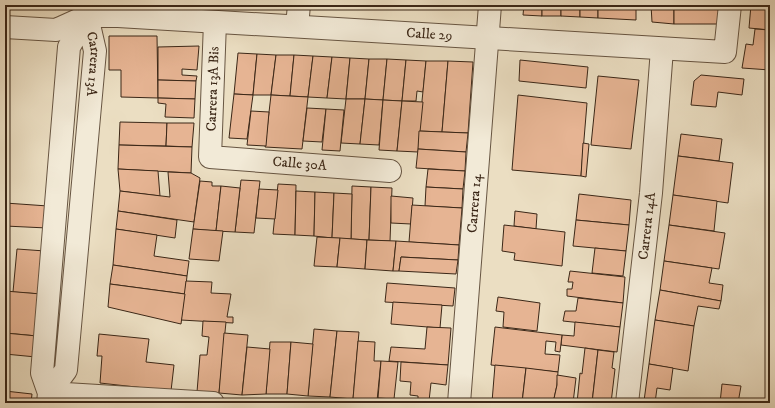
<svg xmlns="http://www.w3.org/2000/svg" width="775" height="408" font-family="'IM FELL DW Pica',serif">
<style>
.building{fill:#e6b493;stroke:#3b2717}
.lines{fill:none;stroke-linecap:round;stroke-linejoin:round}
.street-casing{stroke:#675542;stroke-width:24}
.street{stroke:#f2ead7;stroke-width:22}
.labels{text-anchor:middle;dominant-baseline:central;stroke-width:3;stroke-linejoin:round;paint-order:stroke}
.street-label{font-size:14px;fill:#3b2717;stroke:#f2ead7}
</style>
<rect width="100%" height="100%" fill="#ebdec2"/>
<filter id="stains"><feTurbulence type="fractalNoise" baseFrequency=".005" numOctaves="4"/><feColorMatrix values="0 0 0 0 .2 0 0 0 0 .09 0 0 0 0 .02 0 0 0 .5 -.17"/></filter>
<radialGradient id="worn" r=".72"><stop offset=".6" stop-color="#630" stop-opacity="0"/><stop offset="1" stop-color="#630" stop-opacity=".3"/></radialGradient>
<g class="building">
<polygon points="524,5 542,5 542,16 523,15"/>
<rect x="542" y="5" width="19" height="11"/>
<polygon points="561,5 580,5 580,17 561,16"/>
<polygon points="580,5 598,5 598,18 580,17"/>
<polygon points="598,5 636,5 636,20 598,18"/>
<polygon points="651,5 674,5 674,24 652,22"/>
<polygon points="674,5 725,5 718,24 674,24"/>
<polygon points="751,5 770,5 770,30 749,28"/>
<polygon points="755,29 770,30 770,70 742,68 746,44 753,45"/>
<polygon points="109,36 157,36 158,98 121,97 121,70 109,70"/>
<polygon points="199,46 197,70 182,69 182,75 197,76 196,81 158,80 158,47"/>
<polygon points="238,53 257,54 253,95 234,94"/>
<polygon points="257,54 276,55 271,95 253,95"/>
<polygon points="276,55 294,55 290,96 271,95"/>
<polygon points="294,55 313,56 308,97 290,96"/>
<polygon points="313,56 332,57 327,98 308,97"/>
<polygon points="332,57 350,58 346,99 327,98"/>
<polygon points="350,58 369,59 365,99 346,99"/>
<polygon points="369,59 387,59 383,100 365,99"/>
<polygon points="387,59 406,60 402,101 383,100"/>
<polygon points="406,60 426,61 423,92 417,91 416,101 402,101"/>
<polygon points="520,60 588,67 586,88 519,81"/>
<polygon points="426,61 448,61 442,132 419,131"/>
<polygon points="448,61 473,62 468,133 442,132"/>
<polygon points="701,75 744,79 742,95 718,92 716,107 691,105 694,81"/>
<polygon points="598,76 639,80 631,149 591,145"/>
<polygon points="158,80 196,81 195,99 158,98"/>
<polygon points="234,94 253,95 247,139 229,138"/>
<polygon points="271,95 308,97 302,149 265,147"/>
<polygon points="518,95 587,103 581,176 512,170"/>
<polygon points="158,98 195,99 194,118 165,117 166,104 158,103"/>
<polygon points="346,99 365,99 360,144 341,143"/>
<polygon points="365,99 383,100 379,145 360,144"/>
<polygon points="383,100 402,101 397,151 379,150"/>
<polygon points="402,101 423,102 418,152 397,151"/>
<polygon points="307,108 326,109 322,142 303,141"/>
<polygon points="326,109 344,110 340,151 322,150"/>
<polygon points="251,111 269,112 266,146 247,145"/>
<polygon points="120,122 167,123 166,146 119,145"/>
<polygon points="167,123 194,123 192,147 166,146"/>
<polygon points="419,131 468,133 466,152 418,149"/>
<polygon points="681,134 722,139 719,161 678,156"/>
<polygon points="583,143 589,144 586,177 581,176"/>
<polygon points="119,145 192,147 191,173 118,169"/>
<polygon points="418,149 466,152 465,171 416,168"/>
<polygon points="678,156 733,163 728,203 673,195"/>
<polygon points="118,169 158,171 160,196 120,191"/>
<polygon points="428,169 465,171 463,189 426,187"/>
<polygon points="168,172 191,173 200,178 194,222 118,211 120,191 170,197"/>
<polygon points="241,180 260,181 254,233 235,232"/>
<polygon points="200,181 212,182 212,186 221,186 216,231 193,229"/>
<polygon points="278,184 296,185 295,235 273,234"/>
<polygon points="221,186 240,188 235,232 216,231"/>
<polygon points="352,186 371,187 369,240 351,239"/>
<polygon points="371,187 392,188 390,241 369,240"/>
<polygon points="426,187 463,189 462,208 425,206"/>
<polygon points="259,189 278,190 275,219 256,218"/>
<polygon points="296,191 315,192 314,236 295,235"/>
<polygon points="315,192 334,193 332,238 314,236"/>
<polygon points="334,193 352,194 351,239 332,238"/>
<polygon points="579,194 631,200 629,225 576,220"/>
<polygon points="673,195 717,201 714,231 669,225"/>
<polygon points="391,196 413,198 411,224 391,223"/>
<polygon points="5,203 48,206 47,228 5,226"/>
<polygon points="412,205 462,208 459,245 409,242"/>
<polygon points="118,211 177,220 175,238 116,229"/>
<polygon points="515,211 537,214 536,229 514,226"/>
<polygon points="576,220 629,225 626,251 573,246"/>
<polygon points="504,225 565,232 562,266 514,260 515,253 502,251"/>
<polygon points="669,225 725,233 719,269 664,261"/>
<polygon points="116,229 157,235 154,256 189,261 187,276 113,265"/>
<polygon points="193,229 223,231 219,261 189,259"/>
<polygon points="317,237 340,238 337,267 314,266"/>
<polygon points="340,238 367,240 365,269 337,267"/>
<polygon points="367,240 396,241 393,271 365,269"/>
<polygon points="396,241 459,245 458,260 401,257 399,271 393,271"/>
<polygon points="595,248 626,251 623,276 592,273"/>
<polygon points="17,249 45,251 41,294 13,292"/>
<polygon points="401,257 458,260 456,274 399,271"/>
<polygon points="664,261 712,268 709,283 723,285 721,301 660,290"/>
<polygon points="113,265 187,276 185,294 110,284"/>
<polygon points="570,271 625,277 623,303 567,296 567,289 572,289 573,282 568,282"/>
<polygon points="186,281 212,282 211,293 231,294 227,317 233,317 233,323 181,320"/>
<polygon points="387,283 455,288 453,306 385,302"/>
<polygon points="110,284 185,294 181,324 108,307"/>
<polygon points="660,290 721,301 719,309 698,306 694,326 655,320"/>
<polygon points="5,291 41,294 37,336 5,333"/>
<polygon points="498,297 540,303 537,331 503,327 504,312 496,311"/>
<polygon points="578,298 623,303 620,327 563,321 565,311 576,311"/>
<polygon points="393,302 442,305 440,328 391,324"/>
<polygon points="655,320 694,326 688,371 649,364"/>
<polygon points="203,321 226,322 219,393 197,392 200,355 207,355 209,337 202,336"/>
<polygon points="575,322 620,327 617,352 561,345 562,335 574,336"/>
<polygon points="427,327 451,328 448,365 389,361 391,347 425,349"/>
<polygon points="495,327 562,335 560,352 555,351 556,342 546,341 545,354 560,355 558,372 491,365"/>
<polygon points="314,329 337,331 330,397 308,396"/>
<polygon points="337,331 359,332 353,399 330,397"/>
<polygon points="5,333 37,336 36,357 5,354"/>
<polygon points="224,333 248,335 242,395 219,393"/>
<polygon points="99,334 149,339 146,362 174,365 171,391 100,383 102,356 97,356"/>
<polygon points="358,341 375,342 374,361 381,361 377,401 353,399"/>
<polygon points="270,342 291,342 287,394 266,394"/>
<polygon points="291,342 313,344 308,396 287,394"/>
<polygon points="247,347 270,349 266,394 242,395"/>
<polygon points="585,348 598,350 592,403 577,403 580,373 582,374"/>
<polygon points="598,350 614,352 612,368 615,369 611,403 592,403"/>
<polygon points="381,361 398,362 394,399 378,398"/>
<polygon points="401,362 448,365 446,385 431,383 429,401 418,401 418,396 410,395 411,382 400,381"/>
<polygon points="649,364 673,368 670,390 657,388 655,403 644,401"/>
<polygon points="495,365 526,368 522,403 492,402"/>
<polygon points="526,368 558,372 557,385 553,403 522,403"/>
<polygon points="557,375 576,378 573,403 553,403 557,385"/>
<polygon points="722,384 741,386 738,403 720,403"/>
<polygon points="5,391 32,394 31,403 5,403"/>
</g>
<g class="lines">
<g class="street-casing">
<g id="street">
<path id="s1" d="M215,22L210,157L390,171"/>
<polyline points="297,26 299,5"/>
<path id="s2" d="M5,27L56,30L87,16H118L725,52L730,5"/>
<polyline points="49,393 213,403"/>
<path id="s3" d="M48,403L49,393L42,373L69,47L87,16L95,51L66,370L49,393"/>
<path id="s4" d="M459,403L490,5"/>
<path id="s5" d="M627,403L651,193L662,49"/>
</g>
</g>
<use href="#street" class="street"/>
</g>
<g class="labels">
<g class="street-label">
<text stroke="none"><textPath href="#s2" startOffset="428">Calle 29</textPath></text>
<text stroke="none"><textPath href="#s3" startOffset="443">Carrera 13A</textPath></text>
<text transform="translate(213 89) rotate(-88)">Carrera 13A Bis</text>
<text stroke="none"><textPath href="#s1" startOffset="225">Calle 30A</textPath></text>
<text stroke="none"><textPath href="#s4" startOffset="200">Carrera 14</textPath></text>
<text stroke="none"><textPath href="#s5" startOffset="178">Carrera 14A</textPath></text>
</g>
</g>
<rect width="775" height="408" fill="none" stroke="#ebdec2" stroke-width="20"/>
<rect x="6" y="6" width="763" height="396" fill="none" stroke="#3b2717" stroke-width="2"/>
<rect x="10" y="10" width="755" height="388" fill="none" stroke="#3b2717"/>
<rect width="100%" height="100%" filter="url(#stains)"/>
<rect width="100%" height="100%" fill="url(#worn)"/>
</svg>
